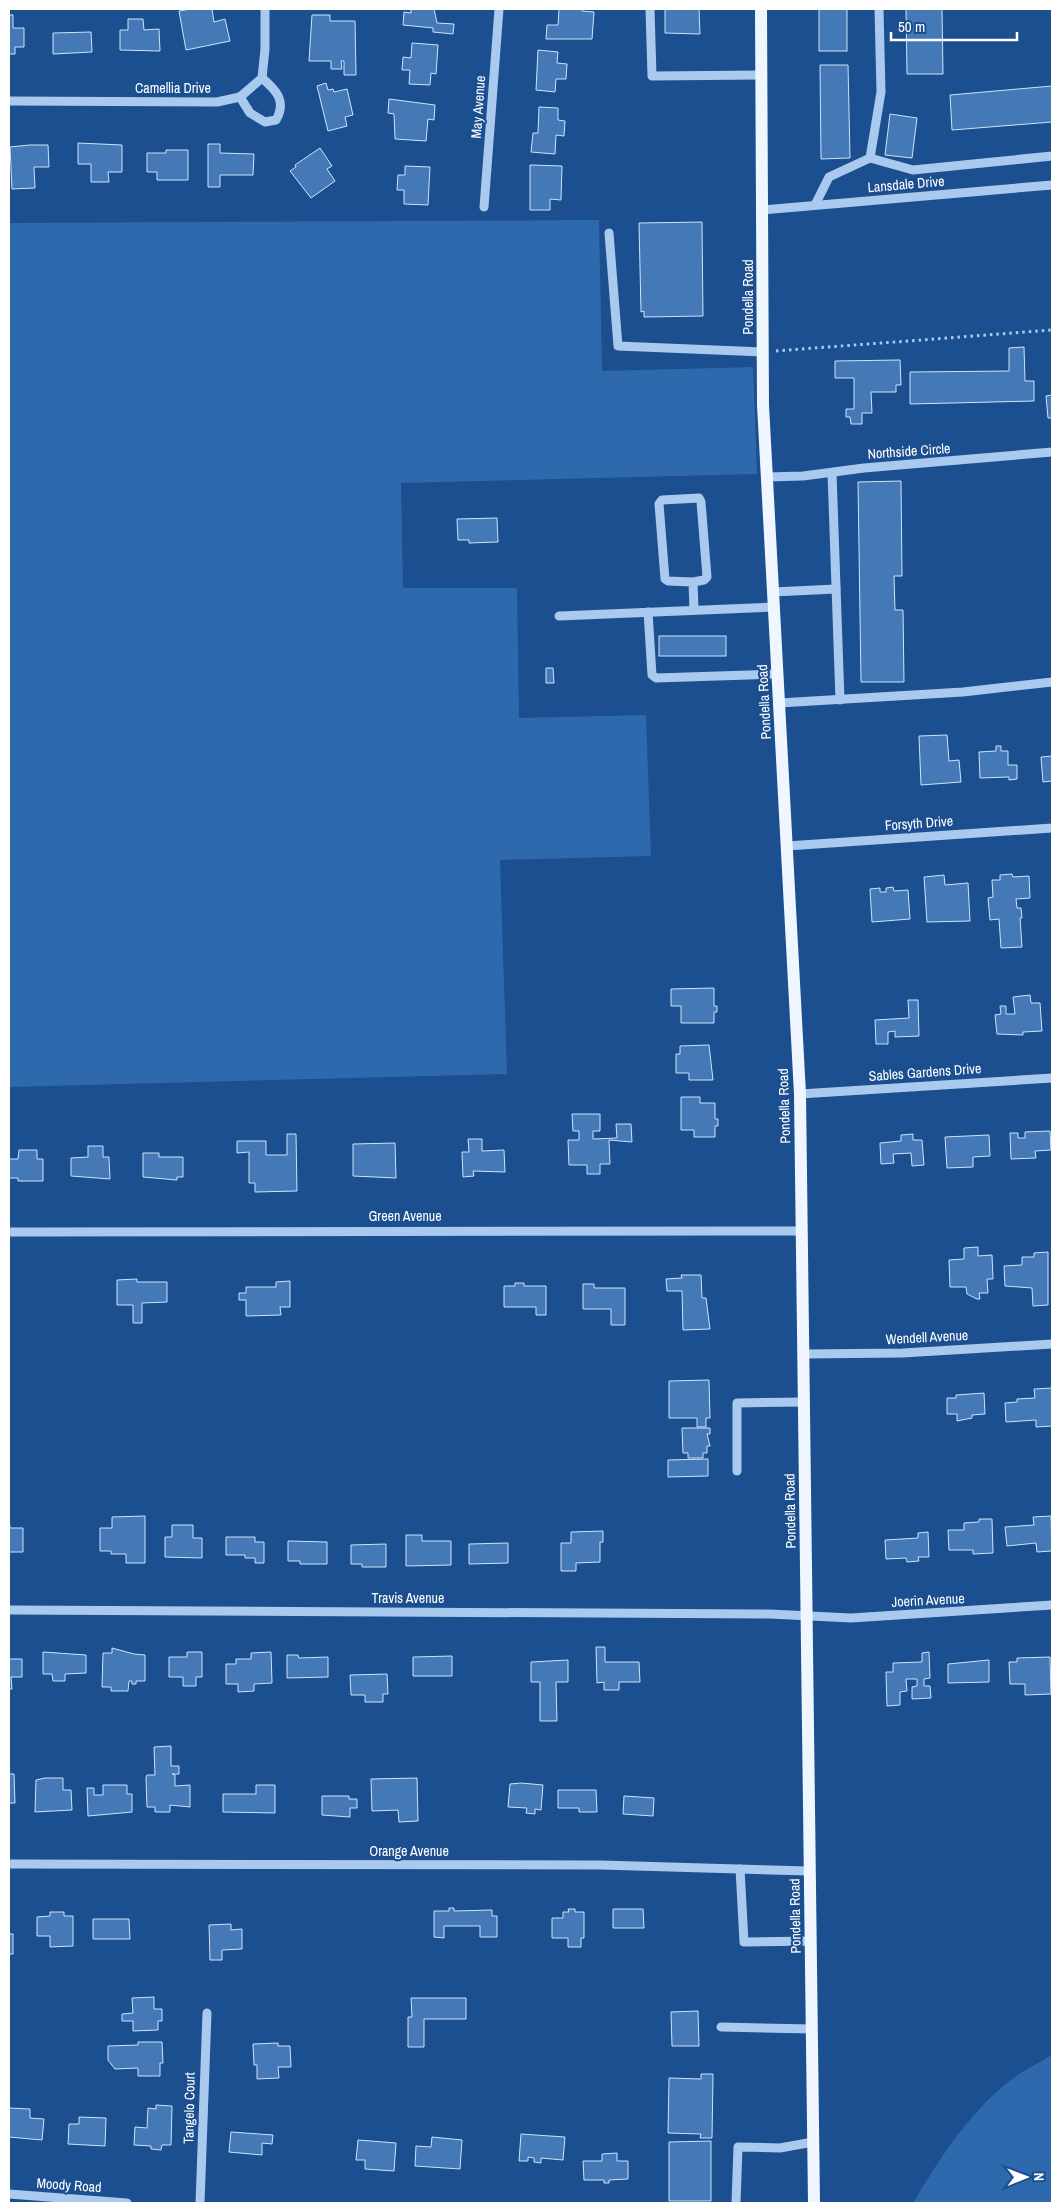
<svg xmlns="http://www.w3.org/2000/svg" width="1061" height="2212" font-family="'Archivo Narrow',sans-serif">
<style>
.green{fill:#2e69ad}
.building{fill:#4478b7;stroke:#cfe3fa}
.lines{fill:none;stroke-linecap:round;stroke-linejoin:round}
.path{stroke:#a9c9ee;stroke-width:3;stroke-dasharray:2.5 4;stroke-linecap:butt}
.minor{stroke:#a9c9ee;stroke-width:9}
.major{stroke:#f0f6ff;stroke-width:12}
.labels{text-anchor:middle;dominant-baseline:central;stroke-width:4.5;stroke-linejoin:round;paint-order:stroke}
.street-label{font-size:14px;fill:#fff;stroke:#1b4f8f}
</style>
<rect width="100%" height="100%" fill="#1b4f8f"/>
<g class="green">
<polygon points="599,220 602,371 753,367 757,474 401,483 403,588 517,588 519,718 646,715 651,856 500,860 507,1074 9,1087 9,223"/>
<path d="M1052,2055V2203H913C941,2156 975,2103 1022,2072C1032,2066 1042,2061 1052,2055Z"/>
</g>
<g class="building">
<polygon points="191,9 212,9 214,22 225,19 230,41 186,50 179,11"/>
<polygon points="411,9 434,9 437,23 454,24 453,34 433,32 433,28 403,25 404,12 411,13"/>
<polygon points="559,9 582,9 582,11 594,12 592,39 546,39 547,25 558,25"/>
<polygon points="665,9 699,9 700,34 665,33"/>
<rect x="819" y="9" width="28" height="42"/>
<polygon points="906,9 942,9 943,74 907,74"/>
<polygon points="9,15 13,15 13,28 24,28 24,47 15,47 15,54 9,54"/>
<polygon points="312,15 330,15 330,21 355,21 356,75 344,75 344,61 341,61 342,69 331,69 331,61 309,61"/>
<polygon points="128,19 143,19 144,30 159,29 160,51 120,50 120,30 128,30"/>
<polygon points="91,32 92,52 53,54 53,33"/>
<polygon points="412,43 438,45 436,74 431,73 430,85 409,84 410,70 402,70 403,57 411,58"/>
<polygon points="538,50 558,52 557,63 567,64 566,79 556,79 555,92 536,90"/>
<polygon points="820,65 848,65 850,158 821,159"/>
<polygon points="326,83 328,90 333,89 334,92 347,89 353,115 345,117 347,126 328,131 317,86"/>
<polygon points="1052,86 1052,122 952,130 950,95"/>
<polygon points="389,99 435,105 434,120 428,119 426,141 395,139 394,114 388,113"/>
<polygon points="539,107 558,108 558,120 565,121 564,136 556,135 555,154 531,152 533,133 538,133"/>
<polygon points="890,114 917,118 912,158 885,155"/>
<polygon points="78,143 122,145 122,172 108,172 109,182 91,182 91,164 78,164"/>
<polygon points="208,144 220,144 220,153 254,154 253,175 220,175 220,187 208,187"/>
<polygon points="29,145 48,145 49,167 34,167 35,188 12,189 10,147"/>
<polygon points="320,148 332,166 327,169 335,181 311,198 290,171 296,167 295,165"/>
<polygon points="166,150 188,150 188,180 157,180 157,172 147,172 147,153 166,153"/>
<polygon points="530,165 562,166 561,200 550,199 550,210 530,210"/>
<polygon points="405,166 430,167 428,205 404,204 404,190 397,190 398,175 405,175"/>
<polygon points="702,222 703,316 644,317 644,311 641,312 639,223"/>
<polygon points="1024,347 1025,381 1034,381 1034,401 910,404 910,372 1009,371 1009,348"/>
<polygon points="900,360 901,385 896,385 896,392 871,392 872,413 862,413 862,424 851,424 850,417 846,417 846,409 854,409 854,378 835,378 835,361"/>
<polygon points="1052,395 1052,418 1048,418 1046,396"/>
<polygon points="901,481 902,576 894,576 895,610 903,610 904,682 861,682 858,482"/>
<polygon points="497,518 498,542 469,543 469,540 458,540 457,519"/>
<rect x="659" y="636" width="67" height="20"/>
<polygon points="546,668 553,668 554,683 546,683"/>
<polygon points="947,735 949,761 959,760 961,782 921,785 919,736"/>
<polygon points="996,746 1001,746 1001,751 1008,751 1008,765 1017,765 1017,779 1009,780 1009,777 980,778 979,752 996,751"/>
<polygon points="1052,756 1052,781 1043,782 1041,757"/>
<polygon points="1012,874 1013,877 1029,876 1030,898 1016,899 1017,908 1021,908 1022,918 1020,918 1022,947 1001,948 999,919 990,920 988,898 993,897 992,880 1000,880 1000,875"/>
<polygon points="944,875 945,885 968,883 970,921 927,922 924,877"/>
<polygon points="893,887 894,891 908,890 910,919 872,922 870,889 880,888 880,892 886,892 886,888"/>
<polygon points="714,988 714,1006 717,1006 717,1012 714,1012 714,1023 681,1023 681,1006 671,1006 671,989"/>
<polygon points="1030,995 1031,1003 1040,1003 1042,1031 1023,1032 1023,1035 997,1034 995,1015 1001,1014 1000,1006 1006,1006 1006,1014 1015,1014 1013,997"/>
<polygon points="908,1000 918,1000 919,1036 895,1037 895,1031 888,1032 888,1044 876,1044 875,1020 909,1018"/>
<polygon points="709,1045 713,1080 689,1080 689,1073 676,1073 676,1054 680,1054 680,1046"/>
<polygon points="681,1097 700,1097 700,1103 715,1103 715,1119 718,1119 718,1126 715,1126 715,1137 694,1137 694,1130 681,1130"/>
<polygon points="572,1114 600,1114 600,1131 593,1131 593,1139 617,1138 616,1124 631,1124 632,1142 609,1140 610,1164 600,1164 600,1174 587,1174 587,1165 569,1165 568,1140 579,1140 579,1131 573,1131"/>
<polygon points="1050,1131 1051,1150 1035,1151 1036,1158 1011,1159 1010,1133 1018,1133 1018,1138 1025,1138 1025,1132"/>
<polygon points="287,1134 296,1134 297,1191 255,1192 255,1183 249,1183 249,1152 237,1153 237,1141 266,1141 266,1155 287,1155"/>
<polygon points="913,1134 913,1140 922,1140 924,1165 912,1166 911,1153 893,1154 894,1163 881,1164 880,1143 901,1141 901,1135"/>
<polygon points="989,1135 990,1156 973,1157 973,1167 947,1168 945,1137"/>
<polygon points="468,1139 482,1139 482,1151 504,1150 505,1172 473,1171 474,1176 463,1177 462,1152 469,1152"/>
<polygon points="395,1143 396,1178 353,1176 353,1144"/>
<polygon points="88,1146 103,1146 103,1157 109,1157 110,1179 71,1176 71,1158 88,1157"/>
<polygon points="19,1150 37,1150 37,1159 43,1159 43,1181 18,1181 18,1178 9,1178 9,1159 18,1159"/>
<polygon points="143,1153 159,1153 159,1157 183,1157 183,1177 177,1177 177,1180 143,1177"/>
<polygon points="978,1247 978,1256 992,1255 993,1279 987,1279 988,1293 979,1293 980,1299 977,1299 967,1294 966,1287 950,1287 949,1260 964,1259 964,1248"/>
<polygon points="1048,1252 1048,1305 1033,1306 1032,1288 1005,1286 1004,1266 1022,1265 1022,1257 1034,1257 1034,1253"/>
<polygon points="681,1275 701,1275 702,1298 706,1298 710,1329 683,1330 682,1291 667,1291 666,1279 682,1278"/>
<polygon points="137,1279 137,1282 167,1282 167,1302 142,1303 142,1323 133,1323 133,1305 117,1305 117,1280"/>
<polygon points="290,1281 290,1307 280,1307 281,1315 246,1316 246,1300 239,1300 239,1293 246,1293 246,1287 276,1287 276,1282"/>
<polygon points="515,1283 524,1283 524,1286 546,1286 546,1315 536,1315 536,1307 504,1307 504,1286 515,1286"/>
<polygon points="583,1284 594,1284 594,1288 625,1288 625,1325 611,1325 611,1309 583,1309"/>
<polygon points="709,1380 710,1418 706,1418 706,1427 697,1427 697,1418 669,1418 669,1381"/>
<polygon points="1052,1388 1052,1426 1036,1427 1036,1420 1006,1422 1005,1403 1017,1402 1017,1399 1035,1398 1034,1389"/>
<polygon points="984,1393 985,1414 972,1415 972,1418 957,1421 957,1414 947,1414 947,1398 956,1398 956,1395"/>
<polygon points="682,1428 710,1428 710,1434 707,1434 710,1446 707,1446 707,1453 703,1453 703,1458 688,1458 688,1453 683,1453"/>
<polygon points="708,1459 708,1476 668,1477 668,1460"/>
<polygon points="145,1516 145,1563 126,1563 126,1554 111,1554 111,1551 100,1551 100,1528 112,1528 112,1517"/>
<polygon points="1051,1516 1052,1551 1037,1552 1036,1543 1007,1546 1005,1527 1034,1525 1033,1517"/>
<polygon points="9,1518 10,1528 23,1528 23,1552 9,1552"/>
<polygon points="979,1519 992,1519 993,1553 973,1554 973,1550 949,1550 948,1530 964,1530 964,1523 979,1522"/>
<polygon points="172,1525 193,1525 193,1538 202,1538 202,1558 165,1557 165,1537 172,1537"/>
<polygon points="603,1531 603,1542 600,1542 600,1562 576,1563 576,1571 561,1571 561,1543 571,1543 571,1532"/>
<polygon points="928,1532 929,1557 918,1557 919,1561 907,1562 906,1558 886,1559 885,1540 918,1538 918,1533"/>
<polygon points="406,1535 422,1535 422,1541 451,1541 451,1565 406,1566"/>
<polygon points="226,1537 255,1537 255,1542 264,1542 264,1563 255,1563 255,1558 245,1558 245,1555 226,1555"/>
<polygon points="288,1541 327,1542 327,1564 300,1564 300,1561 288,1561"/>
<polygon points="508,1543 508,1563 469,1564 469,1544"/>
<polygon points="386,1544 386,1567 362,1567 362,1564 351,1564 351,1545"/>
<polygon points="596,1647 605,1647 605,1662 639,1662 640,1682 619,1682 619,1690 604,1690 604,1682 597,1683"/>
<polygon points="112,1648 134,1654 145,1655 145,1681 136,1681 136,1684 132,1684 132,1681 129,1681 128,1691 111,1691 111,1687 102,1687 103,1653 112,1653"/>
<polygon points="43,1652 86,1655 86,1673 65,1674 65,1681 53,1681 52,1674 43,1674"/>
<polygon points="187,1652 202,1652 202,1677 196,1677 196,1686 183,1686 183,1677 169,1677 169,1657 187,1657"/>
<polygon points="271,1652 272,1683 254,1684 254,1691 238,1692 238,1684 226,1684 226,1664 236,1664 236,1659 251,1659 251,1653"/>
<polygon points="929,1652 930,1678 924,1679 924,1686 930,1686 931,1698 912,1699 912,1687 917,1686 917,1679 906,1679 907,1691 900,1692 900,1705 887,1706 886,1672 893,1672 893,1663 922,1662 922,1653"/>
<polygon points="287,1655 298,1655 299,1658 328,1657 328,1677 287,1678"/>
<polygon points="452,1656 452,1676 413,1676 413,1657"/>
<polygon points="1050,1657 1051,1694 1025,1695 1025,1684 1010,1684 1009,1662 1017,1662 1017,1658"/>
<polygon points="9,1659 22,1659 22,1677 11,1677 12,1689 9,1689"/>
<polygon points="568,1660 568,1682 556,1682 557,1721 540,1721 540,1682 531,1682 531,1662"/>
<polygon points="989,1660 989,1682 948,1683 948,1664"/>
<polygon points="387,1674 388,1694 383,1694 383,1702 365,1702 365,1695 351,1695 350,1675"/>
<polygon points="171,1746 171,1766 179,1766 179,1774 172,1774 175,1775 175,1786 190,1785 190,1807 170,1805 170,1812 155,1812 155,1807 147,1807 146,1778 147,1775 155,1775 154,1747"/>
<polygon points="9,1774 14,1774 15,1803 9,1803"/>
<polygon points="45,1778 63,1778 63,1790 71,1790 72,1810 35,1812 36,1780"/>
<polygon points="417,1778 418,1821 399,1822 398,1810 372,1811 371,1779"/>
<polygon points="521,1783 543,1785 541,1810 535,1809 535,1814 526,1813 527,1808 508,1807 510,1784"/>
<polygon points="103,1785 127,1785 127,1794 132,1794 132,1812 88,1816 87,1788 94,1788 94,1795 103,1795"/>
<polygon points="256,1785 275,1785 275,1813 223,1812 223,1794 256,1794"/>
<polygon points="558,1790 596,1790 597,1812 579,1812 579,1808 558,1808"/>
<polygon points="322,1796 349,1796 349,1799 357,1799 357,1808 350,1808 350,1817 322,1815"/>
<polygon points="624,1796 654,1798 653,1816 623,1814"/>
<polygon points="449,1908 454,1908 454,1911 492,1910 492,1916 497,1916 497,1937 480,1937 480,1926 444,1926 444,1938 434,1937 434,1911 449,1911"/>
<polygon points="568,1909 575,1909 575,1912 584,1912 584,1938 581,1938 581,1947 568,1947 568,1938 552,1938 552,1918 563,1918 563,1912 569,1912"/>
<polygon points="613,1909 643,1909 644,1928 613,1928"/>
<polygon points="50,1912 64,1912 64,1916 73,1916 73,1946 50,1947 50,1936 37,1936 37,1917 50,1916"/>
<polygon points="93,1919 129,1919 130,1939 93,1939"/>
<polygon points="231,1924 231,1930 242,1929 242,1949 222,1950 222,1960 210,1960 209,1925"/>
<rect x="9" y="1934" width="4" height="20"/>
<polygon points="154,1997 154,2009 162,2009 162,2021 158,2021 158,2030 133,2031 133,2021 122,2021 122,2014 133,2013 132,1998"/>
<polygon points="411,1998 466,1998 466,2019 424,2019 424,2047 408,2047 408,2017 412,2017"/>
<polygon points="698,2011 699,2046 672,2046 671,2012"/>
<polygon points="138,2042 162,2042 163,2063 160,2063 160,2076 138,2076 138,2068 115,2069 108,2060 108,2046 138,2045"/>
<polygon points="278,2043 278,2046 290,2046 291,2067 278,2067 279,2078 257,2079 257,2065 254,2065 253,2044"/>
<polygon points="701,2074 713,2074 712,2138 700,2138 701,2134 668,2133 669,2078 701,2079"/>
<polygon points="156,2105 172,2106 171,2145 162,2145 161,2150 151,2149 151,2146 134,2145 135,2127 147,2128 148,2108 156,2109"/>
<polygon points="9,2108 30,2109 30,2118 44,2119 42,2140 9,2137"/>
<polygon points="79,2117 106,2118 105,2146 68,2144 69,2124 79,2124"/>
<polygon points="231,2132 273,2135 272,2144 262,2143 262,2155 229,2152"/>
<polygon points="521,2134 565,2137 563,2160 541,2158 541,2163 534,2162 534,2158 528,2157 528,2161 519,2161"/>
<polygon points="432,2137 462,2140 460,2169 415,2166 416,2146 431,2147"/>
<polygon points="358,2140 396,2143 394,2171 365,2169 365,2160 356,2160"/>
<polygon points="711,2141 711,2201 669,2201 669,2142"/>
<polygon points="617,2153 617,2161 628,2161 628,2179 609,2180 609,2183 604,2183 604,2180 584,2180 583,2161 602,2161 602,2154"/>
</g>
<g class="lines">
<polyline class="path" points="776,351 1052,330"/>
<g class="minor">
<polyline points="650,9 652,76 761,75"/>
<polyline points="240,97 262,78 265,49 265,9"/>
<path d="M240,97L250,113L265,122L276,120C287,101 276,90 262,78"/>
<polyline points="9,101 217,102 240,97"/>
<polyline points="870,158 881,92 879,9"/>
<polyline points="815,205 829,177 870,158 913,170 1052,156"/>
<polyline points="484,207 499,9"/>
<polyline points="762,210 1052,185"/>
<polyline points="609,233 618,346 763,352"/>
<polyline points="832,473 840,700"/>
<polyline points="767,477 803,476 864,468 1052,452"/>
<polyline points="693,582 668,581 665,579 659,504 662,500 699,498 701,502 707,577 704,580 693,582 694,610"/>
<polyline points="773,592 836,589"/>
<polyline points="648,612 652,675 656,678 778,674"/>
<polyline points="559,616 774,607"/>
<polyline points="779,703 963,692 1052,682"/>
<polyline points="787,846 1052,828"/>
<polyline points="800,1094 1052,1078"/>
<polyline points="9,1232 801,1231"/>
<polyline points="803,1354 903,1353 1052,1344"/>
<polyline points="737,1471 737,1403 803,1402"/>
<polyline points="9,1610 770,1614 851,1618 1052,1605"/>
<polyline points="9,1864 601,1865 809,1871"/>
<polyline points="740,1869 744,1942 810,1941"/>
<polyline points="721,2027 812,2029"/>
<polyline points="9,2194 127,2203"/>
<polyline points="200,2203 207,2013"/>
<polyline points="736,2203 738,2147 780,2148 813,2142"/>
</g>
<polyline class="major" points="761,9 763,405 800,1094 814,2203"/>
</g>
<g class="labels">
<g class="street-label">
<text x="173" y="88">Camellia Drive</text>
<text transform="translate(478 107) rotate(-86)">May Avenue</text>
<text transform="translate(906 184) rotate(-5)">Lansdale Drive</text>
<text transform="translate(748 297) rotate(-90)">Pondella Road</text>
<text transform="translate(909 451) rotate(-4)">Northside Circle</text>
<text transform="translate(764 702) rotate(-93)">Pondella Road</text>
<text transform="translate(919 823) rotate(-4)">Forsyth Drive</text>
<text transform="translate(925 1072) rotate(-4)">Sables Gardens Drive</text>
<text transform="translate(784 1106) rotate(-92)">Pondella Road</text>
<text x="405" y="1216">Green Avenue</text>
<text transform="translate(927 1337) rotate(-3)">Wendell Avenue</text>
<text transform="translate(790 1511) rotate(-91)">Pondella Road</text>
<text x="408" y="1598">Travis Avenue</text>
<text transform="translate(928 1600) rotate(-3)">Joerin Avenue</text>
<text x="409" y="1851">Orange Avenue</text>
<text transform="translate(795 1916) rotate(-91)">Pondella Road</text>
<text transform="translate(189 2108) rotate(-89)">Tangelo Court</text>
<text transform="translate(69 2185) rotate(4)">Moody Road</text>
</g>
</g>
<rect width="1061" height="2212" fill="none" stroke="#ffffff" stroke-width="20"/>
<g transform="translate(1026 2177) rotate(89)" stroke="#1b4f8f" stroke-width="4" paint-order="stroke">
<path d="M0-4L9 19L0 12L-9 19Z" fill="#ffffff"/>
<text y="-8" font-size="14" font-weight="bold" text-anchor="middle" fill="#ffffff">N</text>
</g>
<path d="M891 32v8h126v-8" fill="none" stroke="#ffffff" stroke-width="2.5"/>
<text x="898" y="32" font-size="15" fill="#ffffff" stroke="#1b4f8f" stroke-width="4" paint-order="stroke">50 m</text>
</svg>
